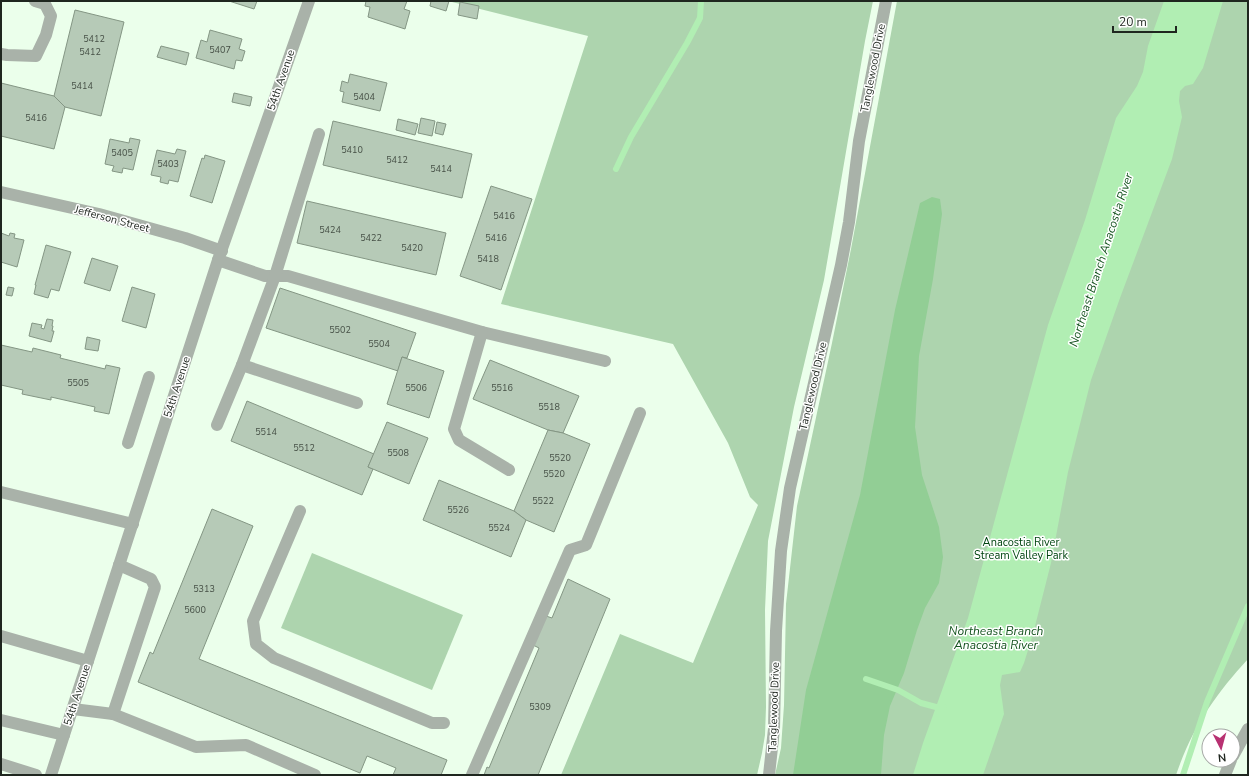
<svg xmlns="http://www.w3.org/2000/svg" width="1249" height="776" font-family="'Nunito Sans',sans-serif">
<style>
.green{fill:#add4ae}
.forest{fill:#92ce95}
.water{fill:#b1eeb3}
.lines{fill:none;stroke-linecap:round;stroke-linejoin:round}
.stream{stroke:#b1eeb3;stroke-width:6}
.building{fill:#b6cab7;stroke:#849684}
.service{stroke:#a9b2a9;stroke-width:12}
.minor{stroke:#a9b2a9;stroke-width:12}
.labels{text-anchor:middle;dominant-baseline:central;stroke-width:3;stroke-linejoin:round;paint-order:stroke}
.number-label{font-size:9px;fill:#454f45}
.street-label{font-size:11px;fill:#1f261f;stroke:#fff}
.park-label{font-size:11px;fill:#004510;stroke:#fff}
.water-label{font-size:12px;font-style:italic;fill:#14531e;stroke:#fff}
</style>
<rect width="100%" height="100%" fill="#ebffeb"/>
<g class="green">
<polygon points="448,1 873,1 865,41 824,280 794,407 768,541 765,610 766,707 765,735 762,753 757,775 561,775 620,634 693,663 758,505 750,497 728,443 673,344 501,304 588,36"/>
<path d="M897,1H1248V659C1215,695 1192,728 1176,775H775L781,748L784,705L786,604L797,506L832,343L851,249Z"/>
<polygon points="312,553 463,615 432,690 281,628"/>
</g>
<polygon class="forest" points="932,197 940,199 942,214 933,279 919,356 915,427 922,475 939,527 943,557 939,583 925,608 917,630 904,673 890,706 884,735 881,775 793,775 806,690 860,495 895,310 920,203"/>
<polygon class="water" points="1164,1 1223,1 1203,68 1193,84 1185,86 1180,91 1179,101 1182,117 1172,159 1120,298 1091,380 1068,472 1051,563 1033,634 1024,663 1020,672 1002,675 1000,685 1004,714 983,775 913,775 923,743 968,618 1048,325 1085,220 1116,118 1137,86 1143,72 1148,46"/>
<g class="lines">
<g class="stream">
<polyline points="616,169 631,137 687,43 700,18 701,1"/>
<polyline points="866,679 898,690 921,703 936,707 944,707"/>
<polyline points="1183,775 1207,702 1248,606"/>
</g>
</g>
<g class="building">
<polygon points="229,1 257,1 254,9"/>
<polygon points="366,1 407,1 404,9 410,11 405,29 368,17 370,7 365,6"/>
<polygon points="431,1 449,1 446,11 430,6"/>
<polygon points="460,2 479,6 477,19 458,15"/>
<polygon points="75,10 124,22 101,116 65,107 54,96"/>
<polygon points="210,30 242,39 239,49 245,51 242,61 236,60 234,69 196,58 201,40 207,42"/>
<polygon points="161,46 189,53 186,65 157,57"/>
<polygon points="350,74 387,83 380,111 342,102 344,92 340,91 342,81 348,83"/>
<polygon points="1,83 54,96 65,107 54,149 1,136"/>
<polygon points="234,93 252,97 250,106 232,102"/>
<polygon points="421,118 435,121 432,136 418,133"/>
<polygon points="398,119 418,124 415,135 396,130"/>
<polygon points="333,121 472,154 462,198 323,165"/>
<polygon points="437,122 446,124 443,135 435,133"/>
<polygon points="130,138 140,140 133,170 123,168 122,173 112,171 114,166 105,164 110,139 129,143"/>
<polygon points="177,149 186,151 178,182 169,180 168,184 160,182 161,177 151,175 157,150 175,154"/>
<polygon points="205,155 225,161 212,203 190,196 202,158 204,159"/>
<polygon points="491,186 532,199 501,290 460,276"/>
<polygon points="307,201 446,233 436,275 297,243"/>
<polygon points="1,233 9,236 10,233 15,234 14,238 24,240 17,267 1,262"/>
<polygon points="46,245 71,252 59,291 51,289 48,298 34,294 36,285 35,285"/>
<polygon points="92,258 118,266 110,291 84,283"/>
<polygon points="8,287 14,288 12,296 6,295"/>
<polygon points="132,287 155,294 146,328 122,321"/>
<polygon points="280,288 416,333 407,358 402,357 398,371 266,328"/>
<polygon points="47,319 53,320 52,326 53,326 52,331 54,331 51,342 29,336 32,323 42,325 41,328 44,329"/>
<polygon points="87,337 100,340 98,351 85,349"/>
<polygon points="1,345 32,352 33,348 61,355 60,358 105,369 106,365 120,368 109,414 94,411 95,407 51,397 51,400 22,394 23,390 1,385"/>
<polygon points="402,357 444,371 429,418 387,404"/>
<polygon points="490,360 579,396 563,433 548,430 473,399"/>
<polygon points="247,401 374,454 368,467 373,469 362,495 231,441"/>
<polygon points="387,422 428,438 409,484 368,467"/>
<polygon points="548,430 563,433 590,444 554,532 526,520 514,511"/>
<polygon points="439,480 514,511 526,520 511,557 423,520"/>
<polygon points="212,509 253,526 199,659 447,760 441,775 393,775 396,768 367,756 360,773 138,682 150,652 153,654"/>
<polygon points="568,579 610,599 538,775 484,775 487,767 489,768 539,648 531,644 543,615 552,618"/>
</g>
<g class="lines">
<g class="service">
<polyline points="1,54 7,55 36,56 46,35 51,16 45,4 35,1"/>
<polyline points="218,260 265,276 288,276 482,332 605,361"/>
<polyline points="482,332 454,429 459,440 509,470"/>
<polyline points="242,365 357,403"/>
<polyline points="217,425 242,365 275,276 319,134"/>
<polyline points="128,443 149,377"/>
<polyline points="1,492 133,524"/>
<polyline points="300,511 253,621 256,644 274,658 432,723 444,723"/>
<polyline points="1,636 88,661"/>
<polyline points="73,709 113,714 196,747 246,745 315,775"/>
<polyline points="113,714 155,587 151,579 119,565"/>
<polyline points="1,720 64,735"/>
<polyline points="1,764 36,775"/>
<polyline points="472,775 570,550 586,545 640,413"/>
</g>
<g class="minor">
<polyline points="1,192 99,214 185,238 222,251"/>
<polyline points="1233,756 1248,729"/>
<polyline points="51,775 218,260 309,1"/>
<polyline points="769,775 774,729 776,631 781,551 790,488 841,265 849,222 859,141 886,1"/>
<polyline points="1225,775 1231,760"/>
</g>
</g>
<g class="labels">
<g class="number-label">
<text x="94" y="39">5412</text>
<text x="220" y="50">5407</text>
<text x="90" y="52">5412</text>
<text x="82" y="86">5414</text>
<text x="364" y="97">5404</text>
<text x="36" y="118">5416</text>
<text x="352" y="150">5410</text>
<text x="122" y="153">5405</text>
<text x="397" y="160">5412</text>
<text x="168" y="164">5403</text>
<text x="441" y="169">5414</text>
<text x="504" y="216">5416</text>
<text x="330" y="230">5424</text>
<text x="371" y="238">5422</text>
<text x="496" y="238">5416</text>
<text x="412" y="248">5420</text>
<text x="488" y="259">5418</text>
<text x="340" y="330">5502</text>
<text x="379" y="344">5504</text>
<text x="78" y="383">5505</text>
<text x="416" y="388">5506</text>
<text x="502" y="388">5516</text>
<text x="549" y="407">5518</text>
<text x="266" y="432">5514</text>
<text x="304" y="448">5512</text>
<text x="398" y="453">5508</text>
<text x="560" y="458">5520</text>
<text x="554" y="474">5520</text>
<text x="543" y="501">5522</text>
<text x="458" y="510">5526</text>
<text x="499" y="528">5524</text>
<text x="204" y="589">5313</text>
<text x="195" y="610">5600</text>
<text x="540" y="707">5309</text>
</g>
<g class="street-label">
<text transform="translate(873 68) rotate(-79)">Tanglewood Drive</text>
<text transform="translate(281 80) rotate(-71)">54th Avenue</text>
<text transform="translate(112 219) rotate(15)">Jefferson Street</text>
<text transform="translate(813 386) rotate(-77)">Tanglewood Drive</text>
<text transform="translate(177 387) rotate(-72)">54th Avenue</text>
<text transform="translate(77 695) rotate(-72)">54th Avenue</text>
<text transform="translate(774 707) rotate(-88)">Tanglewood Drive</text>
</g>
<g class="park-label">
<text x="1021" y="542">Anacostia River<tspan x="1021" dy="13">Stream Valley Park</tspan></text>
</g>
<g class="water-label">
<text transform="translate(1101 260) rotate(-72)">Northeast Branch Anacostia River</text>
<text x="996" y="631">Northeast Branch<tspan x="996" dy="14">Anacostia River</tspan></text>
</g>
</g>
<rect width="1249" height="776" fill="none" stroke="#1f261f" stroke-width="4"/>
<g transform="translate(1221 748) rotate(174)"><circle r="19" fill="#ffffff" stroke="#a5a8a5"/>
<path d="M0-3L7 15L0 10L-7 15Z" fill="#b83172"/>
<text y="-6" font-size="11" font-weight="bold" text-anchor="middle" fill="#1f261f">N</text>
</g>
<path d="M1113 26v6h63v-6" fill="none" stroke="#1f261f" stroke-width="2"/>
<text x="1119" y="26" font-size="12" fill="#1f261f" stroke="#ffffff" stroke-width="3" paint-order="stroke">20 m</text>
</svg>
